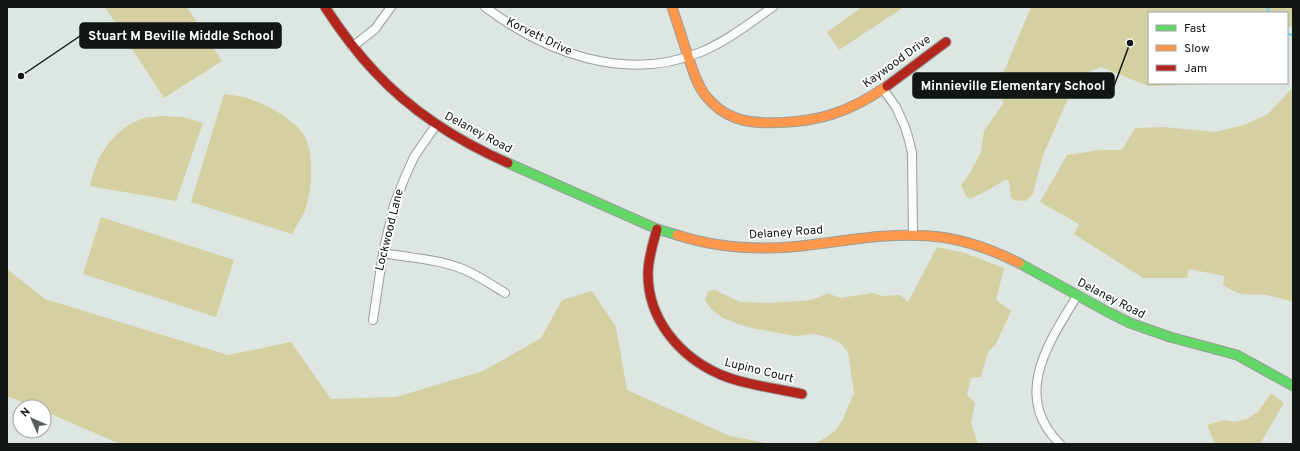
<svg xmlns="http://www.w3.org/2000/svg" width="1300" height="451" font-family="Overpass,sans-serif">
<style>
.green{fill:#d4d0a2}
.lines{fill:none;stroke-linecap:round;stroke-linejoin:round}
.stream{stroke:#72d3ee;stroke-width:2.5}
.street-casing{stroke:#989e9b;stroke-width:10}
.fast-casing{stroke:#989e9b;stroke-width:11}
.slow-casing{stroke:#989e9b;stroke-width:11}
.jam-casing{stroke:#989e9b;stroke-width:11}
.street{stroke:#fafbfb;stroke-width:8}
.fast{stroke:#63d668;stroke-width:9}
.slow{stroke:#ff974d;stroke-width:9}
.jam{stroke:#b3261e;stroke-width:9}
.labels{text-anchor:middle;dominant-baseline:central;stroke-width:3.5;stroke-linejoin:round;paint-order:stroke}
.street-label{font-size:12px;fill:#111713;stroke:#fff}
.leader{fill:none;stroke:#111713;stroke-width:1.5}
.callout-dot{fill:#111713;stroke:#fff;stroke-width:1.5}
.callout{fill:#111713;stroke:#111713;stroke-width:1.5}
.callout-label{font-size:13px;text-anchor:middle;font-weight:bold;fill:#fff}
</style>
<rect width="100%" height="100%" fill="#dee6e2"/>
<g class="green">
<polygon points="105,7 187,7 222,61 164,98"/>
<polygon points="862,7 904,7 839,50 827,32"/>
<polygon points="1031,7 1293,7 1293,25 1287,29 1287,13 1149,13 1149,83 1242,83 1148,86 1101,67 1078,76 1043,155 1033,194 1026,201 1014,200 1011,198 1009,181 1006,179 990,189 970,199 966,196 961,185 970,173 981,152 984,131 1004,102 995,93"/>
<path d="M1293,87V302C1284,300 1274,296 1265,295C1244,294 1242,297 1223,285L1224,276L1189,269L1187,278H1143L1074,234L1079,224L1040,202L1067,155L1101,150H1122L1135,128L1164,127L1215,132L1244,125L1268,114Z"/>
<path d="M224,94C229,95 234,95 239,96C259,100 295,118 305,137C311,148 311,161 311,173C311,185 309,199 305,210C302,218 296,226 292,234L191,202Z"/>
<path d="M162,116L183,117L203,123L176,201L90,186C96,156 112,131 141,119C147,117 155,117 162,116Z"/>
<polygon points="101,217 234,260 216,317 83,274"/>
<polygon points="937,247 965,253 1004,268 996,300 1011,311 996,344 988,352 981,377 971,378 967,395 975,403 971,423 978,444 815,444 834,432 842,421 854,393 848,352 840,343 830,338 814,334 795,336 752,328 738,324 723,318 712,310 705,300 708,291 715,290 740,302 769,303 812,300 828,293 840,298 872,293 883,296 900,295 908,302"/>
<polygon points="7,269 45,299 228,355 291,342 331,399 396,397 483,371 541,338 562,300 592,291 616,327 627,390 730,436 771,444 120,444 44,411 44,407 34,407 7,396"/>
<polygon points="1271,393 1284,403 1260,444 1215,444 1207,425 1224,420 1235,422 1247,419 1258,412"/>
</g>
<g class="lines">
<g class="stream">
<polyline points="1267,7 1269,13"/>
<polyline points="1287,34 1293,35"/>
</g>
<g class="street-casing">
<g id="street">
<path d="M485,7C546,53 626,83 701,52C727,41 750,23 773,7"/>
<polyline points="352,47 375,29 391,7"/>
<polyline points="883,89 896,107 905,127 909,140 912,153 913,235"/>
<path d="M383,253C410,258 440,259 465,270C479,276 492,285 505,293"/>
<polyline points="373,320 383,253 394,205 405,177 414,157 436,125"/>
<path d="M1060,444C1011,396 1049,342 1077,296"/>
</g>
</g>
<g class="fast-casing">
<g id="fast">
<polyline points="508,163 657,229 677,235"/>
<polyline points="1019,263 1106,311 1130,323 1170,337 1237,355 1293,386"/>
</g>
</g>
<g class="slow-casing">
<g id="slow">
<path d="M672,7C677,22 682,38 687,53C692,68 696,83 705,95C713,105 724,114 736,118C760,127 809,122 833,114C852,108 870,98 887,86"/>
<path d="M677,235C714,247 752,250 791,247C837,243 883,232 930,236C961,238 991,249 1019,263"/>
</g>
</g>
<g class="jam-casing">
<g id="jam">
<path d="M325,7C340,30 356,52 375,72C412,112 458,141 508,163"/>
<polyline points="887,86 946,42"/>
<path d="M657,229C653,244 648,258 648,274C648,319 679,356 719,374C745,385 775,388 802,394"/>
</g>
</g>
<use href="#street" class="street"/>
<use href="#fast" class="fast"/>
<use href="#slow" class="slow"/>
<use href="#jam" class="jam"/>
</g>
<g class="labels">
<g class="street-label">
<text transform="translate(539 37) rotate(26)">Korvett Drive</text>
<text transform="translate(897 62) rotate(-36)">Kaywood Drive</text>
<text transform="translate(478 133) rotate(28)">Delaney Road</text>
<text transform="translate(390 230) rotate(-76)">Lockwood Lane</text>
<text transform="translate(786 233) rotate(-4)">Delaney Road</text>
<text transform="translate(1111 299) rotate(27)">Delaney Road</text>
<text transform="translate(759 371) rotate(14)">Lupino Court</text>
</g>
</g>
<path class="leader" d="M21 76L80 36M1130 43L1114 86"/>
<g class="callout-dot">
<circle cx="21" cy="76" r="4"/>
<circle cx="1130" cy="43" r="4"/>
</g>
<g class="callout">
<rect x="80" y="23" width="201" height="25" rx="4"/>
<rect x="913" y="73" width="201" height="25" rx="4"/>
</g>
<g class="callout-label">
<text x="181" y="40">Stuart M Beville Middle School</text>
<text x="1013" y="90">Minnieville Elementary School</text>
</g>
<rect width="1300" height="451" fill="none" stroke="#111713" stroke-width="16"/>
<rect x="1148" y="12" width="140" height="72" fill="#ffffff" stroke="#a0a2a1"/>
<rect x="1156" y="25" width="20" height="6" fill="#63d668" stroke="#a0a2a1"/>
<text x="1184" y="32" font-size="12" fill="#111713">Fast</text>
<rect x="1156" y="45" width="20" height="6" fill="#ff974d" stroke="#a0a2a1"/>
<text x="1184" y="52" font-size="12" fill="#111713">Slow</text>
<rect x="1156" y="65" width="20" height="6" fill="#b3261e" stroke="#a0a2a1"/>
<text x="1184" y="72" font-size="12" fill="#111713">Jam</text>
<g transform="translate(32 419) rotate(315)"><circle r="19" fill="#ffffff" stroke="#a0a2a1"/>
<path d="M0-3L7 15L0 10L-7 15Z" fill="#595f5b"/>
<text y="-6" font-size="11" font-weight="bold" text-anchor="middle" fill="#111713">N</text>
</g>
</svg>
